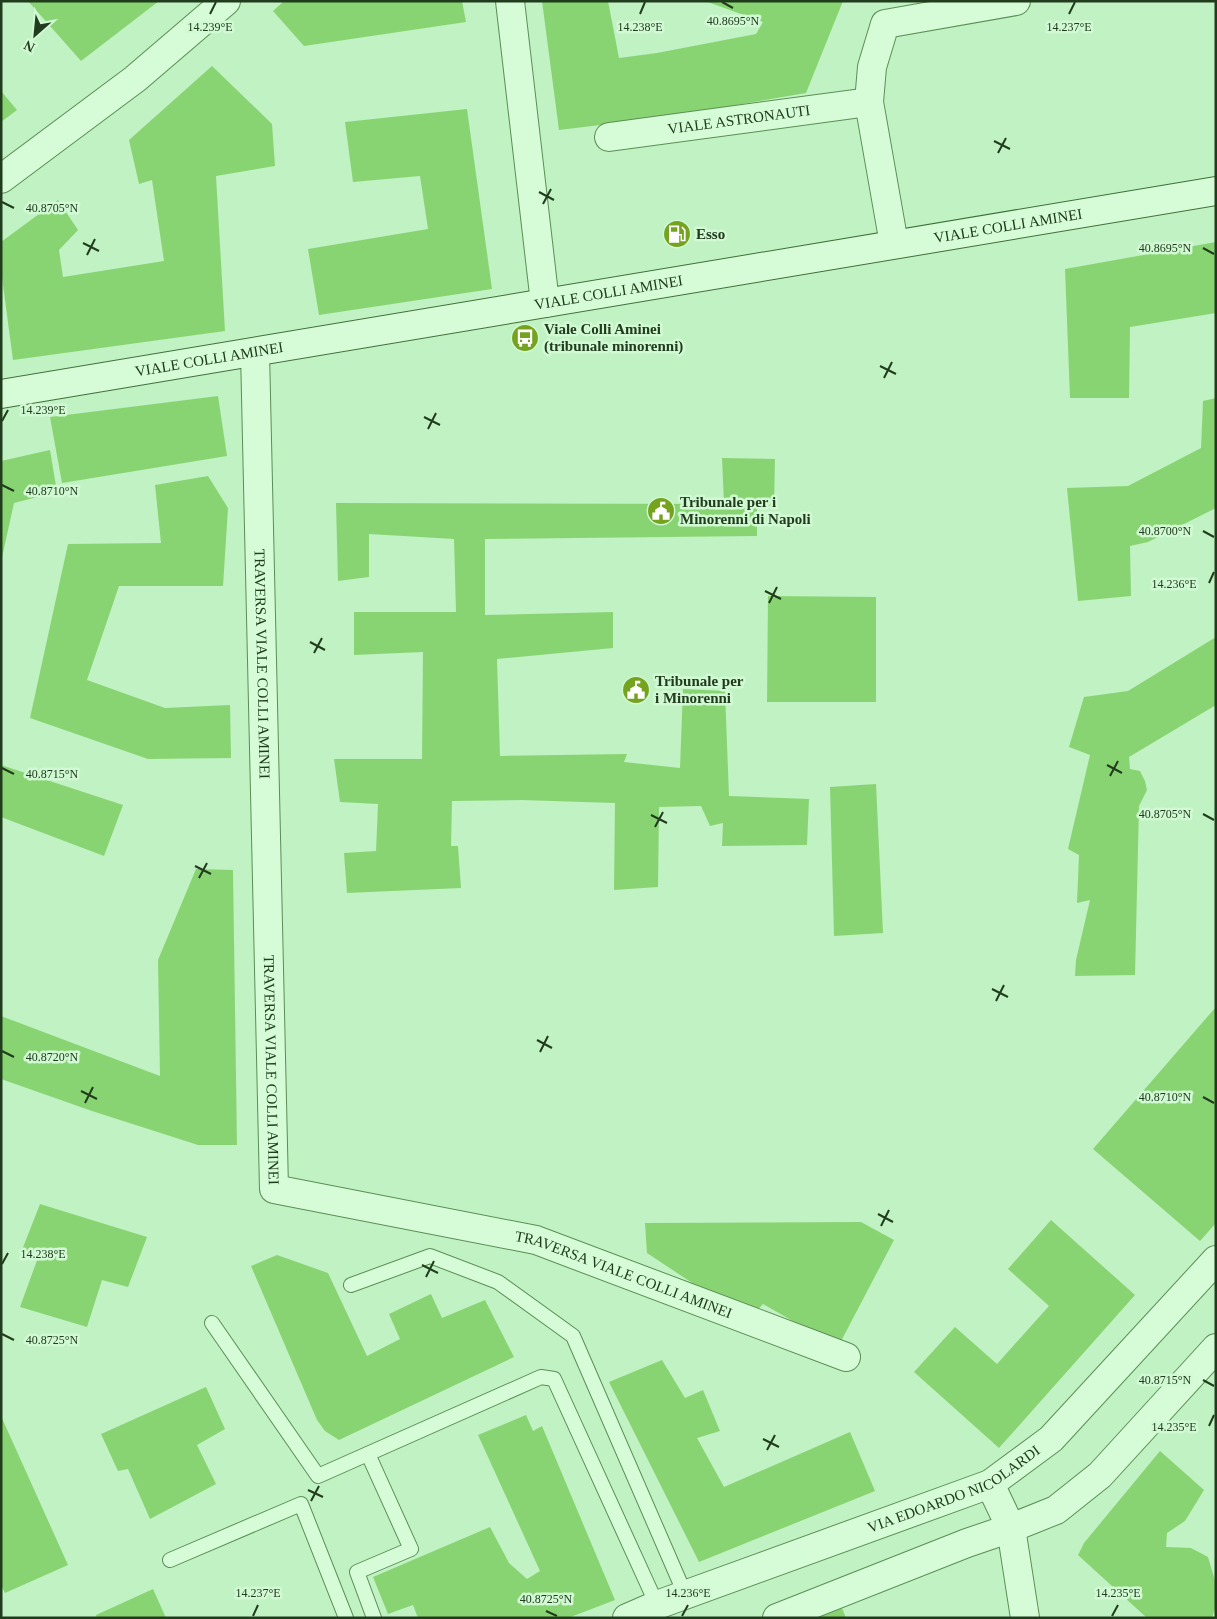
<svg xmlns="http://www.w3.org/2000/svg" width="1217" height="1619" font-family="Georgia,serif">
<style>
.building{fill:#89d472}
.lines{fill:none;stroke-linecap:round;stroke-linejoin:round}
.lane-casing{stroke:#5c8e56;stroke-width:16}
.street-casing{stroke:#5c8e56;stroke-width:30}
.secondary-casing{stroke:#416f39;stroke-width:30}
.lane{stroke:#d5fcd7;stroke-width:14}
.street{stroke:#d5fcd7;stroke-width:28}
.secondary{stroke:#d5fcd7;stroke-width:28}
.ticks{fill:none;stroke:#213c1c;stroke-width:2}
.labels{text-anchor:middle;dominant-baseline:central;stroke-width:5;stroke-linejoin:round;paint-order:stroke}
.street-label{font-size:15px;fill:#213c1c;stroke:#d1f9d4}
.poi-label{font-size:15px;font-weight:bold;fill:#213c1c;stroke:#d1f9d4;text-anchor:start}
.ticks-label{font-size:12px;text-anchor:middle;fill:#213c1c;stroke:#d1f9d4;stroke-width:5;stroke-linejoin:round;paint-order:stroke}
</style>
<rect width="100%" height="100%" fill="#c0f2c3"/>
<g class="building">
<polygon points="28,1 159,1 81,61"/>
<polygon points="284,1 462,1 466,22 304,46 273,11"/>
<polygon points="542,1 608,1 619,58 657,53 756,34 763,22 705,1 843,1 806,93 667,117 559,130"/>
<polygon points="212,66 272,124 275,166 216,176 225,331 13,360 1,270 1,242 58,200 78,230 59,250 63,277 164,261 152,180 139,184 129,140"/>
<polygon points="1,91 17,110 1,122"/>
<polygon points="467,109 492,289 319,315 308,249 428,229 420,176 353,182 345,122"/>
<polygon points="1216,242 1216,313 1130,327 1129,398 1070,398 1065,269"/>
<polygon points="218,396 227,456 62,483 50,417"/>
<polygon points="1216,398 1216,508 1148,542 1130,546 1131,596 1078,601 1067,488 1128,486 1201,448 1203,401"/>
<polygon points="50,450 57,492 14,503 1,562 1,461"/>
<polygon points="722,458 775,459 774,506 757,505 757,536 485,539 485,615 613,612 613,648 497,659 500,756 627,754 624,762 680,768 683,689 725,691 729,796 809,799 807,845 722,846 723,823 710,826 701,806 659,807 658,887 614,890 615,803 521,800 452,801 451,846 458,846 461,888 347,893 344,853 376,851 378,804 340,802 334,759 422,759 423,652 354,655 354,612 456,612 454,539 369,534 369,577 338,581 336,503 724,504"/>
<polygon points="208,476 228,508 223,586 119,586 87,680 165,708 230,705 231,758 148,759 30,718 68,544 161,543 155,485"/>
<polygon points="768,596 876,597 876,702 767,702"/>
<polygon points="1216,637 1216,705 1129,757 1130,769 1140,771 1145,781 1147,790 1139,806 1135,975 1075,976 1076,960 1090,900 1077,903 1079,855 1068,849 1090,755 1069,747 1084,697 1128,691"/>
<polygon points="1,765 123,805 104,856 1,817"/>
<polygon points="876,784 883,933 834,936 830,787"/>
<polygon points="196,869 233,870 237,1145 198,1145 92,1111 1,1079 1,1016 160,1076 158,960"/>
<polygon points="1215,1008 1216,1223 1200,1241 1093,1149"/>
<polygon points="40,1204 147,1237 128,1287 102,1280 87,1327 20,1307 39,1255 22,1250"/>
<polygon points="1051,1220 1135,1295 999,1448 914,1372 955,1327 997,1364 1049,1306 1008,1269"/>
<polygon points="861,1222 894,1240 838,1347 763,1304 748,1320 647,1253 645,1223"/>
<polygon points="277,1255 328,1273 367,1356 400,1339 389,1314 431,1294 442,1318 485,1300 514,1357 339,1440 325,1431 317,1420 251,1266"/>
<polygon points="662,1360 685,1398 703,1390 720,1431 697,1438 724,1487 850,1432 875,1491 699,1562 609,1382"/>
<polygon points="206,1387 225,1429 197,1445 216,1484 150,1519 128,1469 118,1471 101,1434"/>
<polygon points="526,1415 533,1431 542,1426 615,1600 568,1618 418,1618 413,1605 388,1614 373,1577 490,1527 509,1563 527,1579 540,1571 478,1435"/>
<polygon points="1,1416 68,1565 5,1593 1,1585"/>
<polygon points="1160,1451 1204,1490 1185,1521 1167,1533 1166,1547 1191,1548 1208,1557 1216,1584 1216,1606 1212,1618 1147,1618 1078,1555 1084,1543"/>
<polygon points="153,1589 166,1618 97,1618 96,1615"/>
<polygon points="842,1608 846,1618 817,1618"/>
</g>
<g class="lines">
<g class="lane-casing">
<g id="lane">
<polyline points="351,1285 430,1256 498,1282 573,1336 685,1594"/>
<polyline points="212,1323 318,1476 541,1377 554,1379 657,1605"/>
<polyline points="368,1454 411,1549 357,1572 374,1618"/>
<polyline points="170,1560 301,1504 346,1618"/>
</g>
</g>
<g class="street-casing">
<g id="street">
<polyline points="510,1 545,303"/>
<path id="s1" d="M609,137L869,102"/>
<polyline points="1,179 135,79 226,1"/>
<polyline points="894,244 869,102 872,67 885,24 1016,1"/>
<path id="s2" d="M255,352L274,1189L536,1240L846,1357"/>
<polyline points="990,1484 1011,1528 1025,1618"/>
<path id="s3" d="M627,1618L657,1605L990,1484L1051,1439L1216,1260"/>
<polyline points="777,1618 967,1543 1011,1528 1056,1510 1100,1475 1216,1348"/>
</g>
</g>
<g class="secondary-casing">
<g id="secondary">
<path id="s4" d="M1,394L1216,191"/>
</g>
</g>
<use href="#lane" class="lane"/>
<use href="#street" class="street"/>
<use href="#secondary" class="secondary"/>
</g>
<path class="ticks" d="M722,2L733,8M210,14L216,2M640,14L645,2M1069,14L1075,2M994,141L1010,149M998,153L1006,138M539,192L554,200M2,202L14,208M543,204L551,189M83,243L99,251M1203,248L1214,254M87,255L95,239M880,366L896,374M884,378L892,362M424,417L440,425M2,421L8,410M428,429L436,413M2,485L14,491M1203,531L1214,537M1209,583L1214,572M765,591L781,599M769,603L777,587M310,642L325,650M314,653L322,638M1107,765L1122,773M2,768L14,774M1110,776L1118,761M1203,814L1214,820M651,815L667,823M655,827L663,812M195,866L211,874M199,878L207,863M992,989L1008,997M996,1001L1004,985M537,1040L552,1048M2,1051L14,1057M540,1052L548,1036M81,1091L97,1099M1203,1097L1214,1103M85,1103L93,1087M878,1214L893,1222M881,1226L889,1210M2,1264L8,1253M422,1265L438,1273M426,1277L434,1261M2,1334L14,1340M1203,1380L1214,1386M1209,1426L1214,1415M763,1439L779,1447M767,1450L775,1435M308,1490L323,1497M311,1501L319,1486M546,1611L557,1616M253,1616L258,1605M682,1616L688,1605M1112,1616L1118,1605"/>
<defs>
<g id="fuel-disc" transform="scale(1.4375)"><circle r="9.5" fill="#75a320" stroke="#d1f9d4"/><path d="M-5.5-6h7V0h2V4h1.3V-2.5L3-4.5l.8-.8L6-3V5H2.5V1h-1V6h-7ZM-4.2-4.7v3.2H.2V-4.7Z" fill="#fff"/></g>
<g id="bus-disc" transform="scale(1.4375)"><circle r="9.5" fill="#75a320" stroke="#d1f9d4"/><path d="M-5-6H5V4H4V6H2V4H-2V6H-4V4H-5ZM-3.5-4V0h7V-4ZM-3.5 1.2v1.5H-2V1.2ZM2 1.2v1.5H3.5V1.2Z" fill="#fff"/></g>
<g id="civic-disc" transform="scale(1.4375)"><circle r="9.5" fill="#75a320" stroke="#d1f9d4"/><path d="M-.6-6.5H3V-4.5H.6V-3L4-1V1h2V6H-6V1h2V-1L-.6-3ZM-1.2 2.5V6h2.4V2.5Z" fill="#fff"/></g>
</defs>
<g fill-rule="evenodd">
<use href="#fuel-disc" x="677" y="234"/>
<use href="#bus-disc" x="525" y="338"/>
<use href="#civic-disc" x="661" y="511"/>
<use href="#civic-disc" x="636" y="690"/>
</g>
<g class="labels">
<g class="street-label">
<text stroke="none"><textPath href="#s1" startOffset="131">VIALE ASTRONAUTI</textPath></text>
<text stroke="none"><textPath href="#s4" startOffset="1021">VIALE COLLI AMINEI</textPath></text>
<text stroke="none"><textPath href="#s4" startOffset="616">VIALE COLLI AMINEI</textPath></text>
<text stroke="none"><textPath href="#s4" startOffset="211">VIALE COLLI AMINEI</textPath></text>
<text stroke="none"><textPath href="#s2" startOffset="312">TRAVERSA VIALE COLLI AMINEI</textPath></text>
<text stroke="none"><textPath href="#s2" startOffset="718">TRAVERSA VIALE COLLI AMINEI</textPath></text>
<text stroke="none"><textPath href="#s2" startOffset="1198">TRAVERSA VIALE COLLI AMINEI</textPath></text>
<text stroke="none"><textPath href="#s3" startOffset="352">VIA EDOARDO NICOLARDI</textPath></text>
</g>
<g class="poi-label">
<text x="696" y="234">Esso</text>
<text x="544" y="329">Viale Colli Aminei<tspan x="544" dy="17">(tribunale minorenni)</tspan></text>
<text x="680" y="502">Tribunale per i<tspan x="680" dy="17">Minorenni di Napoli</tspan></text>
<text x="655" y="681">Tribunale per<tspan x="655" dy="17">i Minorenni</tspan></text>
</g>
</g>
<g class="ticks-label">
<text x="733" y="25">40.8695°N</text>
<text x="210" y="31">14.239°E</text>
<text x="640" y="31">14.238°E</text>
<text x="1069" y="31">14.237°E</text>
<text x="52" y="212">40.8705°N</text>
<text x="1165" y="252">40.8695°N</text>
<text x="43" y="414">14.239°E</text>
<text x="52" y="495">40.8710°N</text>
<text x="1165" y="535">40.8700°N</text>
<text x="1174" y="588">14.236°E</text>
<text x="52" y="778">40.8715°N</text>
<text x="1165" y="818">40.8705°N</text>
<text x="52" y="1061">40.8720°N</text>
<text x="1165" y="1101">40.8710°N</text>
<text x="43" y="1258">14.238°E</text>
<text x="52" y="1344">40.8725°N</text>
<text x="1165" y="1384">40.8715°N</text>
<text x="1174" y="1431">14.235°E</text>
<text x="258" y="1597">14.237°E</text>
<text x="688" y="1597">14.236°E</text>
<text x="1118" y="1597">14.235°E</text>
<text x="546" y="1603">40.8725°N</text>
</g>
<rect width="1217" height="1619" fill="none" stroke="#213c1c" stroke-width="5"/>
<g transform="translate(35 35) rotate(207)" stroke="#d1f9d4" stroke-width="4" paint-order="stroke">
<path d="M0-4L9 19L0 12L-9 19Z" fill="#213c1c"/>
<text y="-8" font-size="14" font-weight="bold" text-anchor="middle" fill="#213c1c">N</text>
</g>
</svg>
